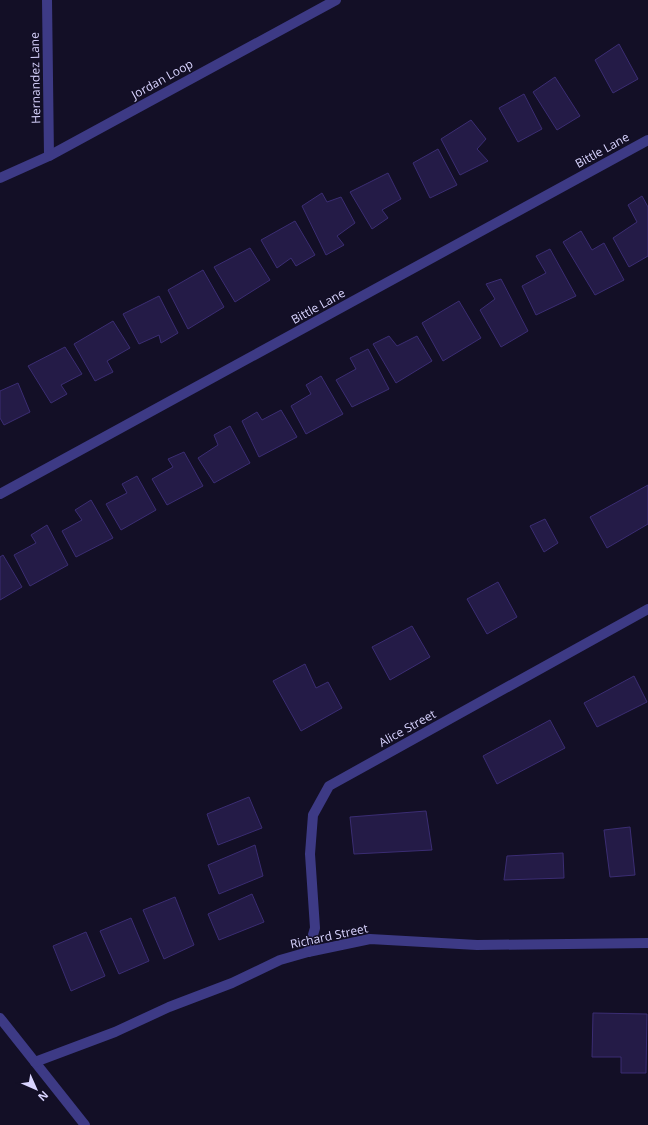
<svg xmlns="http://www.w3.org/2000/svg" width="648" height="1125" font-family="'Open Sans',sans-serif">
<style>
.building{fill:#241b47;stroke:#3b2d73}
.lines{fill:none;stroke-linecap:round;stroke-linejoin:round}
.minor{stroke:#3d3a85;stroke-width:10}
.labels{text-anchor:middle;dominant-baseline:central;stroke-width:3;stroke-linejoin:round;paint-order:stroke}
.street-label{font-size:12px;fill:#d9d4ff;stroke:#130f26}
</style>
<rect width="100%" height="100%" fill="#130f26"/>
<g class="building">
<polygon points="619,44 638,79 613,93 595,60"/>
<polygon points="555,77 580,116 557,130 533,92"/>
<polygon points="524,94 542,129 518,142 499,108"/>
<polygon points="471,120 486,139 477,149 488,161 460,175 441,139"/>
<polygon points="438,149 457,185 430,198 413,163"/>
<polygon points="388,173 401,199 382,210 388,218 372,229 350,192"/>
<polygon points="322,193 327,202 341,197 355,223 337,236 344,245 326,255 302,206"/>
<polygon points="642,196 648,207 648,256 629,267 613,238 637,222 628,205"/>
<polygon points="295,221 315,255 296,266 291,258 277,268 261,240"/>
<polygon points="581,231 592,250 604,243 624,280 595,295 563,242"/>
<polygon points="250,248 270,280 235,302 214,267"/>
<polygon points="550,249 576,296 536,315 522,286 546,273 536,256"/>
<polygon points="203,270 224,307 188,329 168,290"/>
<polygon points="501,279 528,331 501,347 480,310 495,299 486,284"/>
<polygon points="159,296 178,333 161,343 159,335 139,344 123,314"/>
<polygon points="459,301 481,338 443,361 422,323"/>
<polygon points="113,321 130,348 107,361 113,372 95,381 74,344"/>
<polygon points="389,336 397,346 417,336 432,361 396,383 373,344"/>
<polygon points="65,347 82,374 61,385 67,394 51,403 28,366"/>
<polygon points="368,349 389,389 352,407 336,380 356,369 350,358"/>
<polygon points="321,376 343,414 306,434 291,406 311,394 306,385"/>
<polygon points="18,383 30,412 4,425 0,418 0,391"/>
<polygon points="281,410 297,437 259,457 242,421 257,412 262,420"/>
<polygon points="230,426 250,463 214,483 198,458 218,445 214,435"/>
<polygon points="184,452 203,486 167,505 152,479 173,467 168,459"/>
<polygon points="137,476 156,510 121,530 106,504 127,493 122,484"/>
<polygon points="648,485 648,524 607,548 590,517"/>
<polygon points="91,500 113,538 76,557 62,531 82,520 75,510"/>
<polygon points="545,519 558,543 544,552 530,526"/>
<polygon points="47,525 68,565 30,586 14,555 36,543 31,535"/>
<polygon points="3,555 22,587 0,600 0,557"/>
<polygon points="498,582 517,617 487,634 467,599"/>
<polygon points="412,626 430,657 390,680 372,647"/>
<polygon points="305,664 316,688 328,682 342,708 301,731 273,681"/>
<polygon points="634,676 647,702 597,727 584,703"/>
<polygon points="550,720 565,748 497,784 483,756"/>
<polygon points="249,797 262,828 218,845 207,814"/>
<polygon points="426,811 432,850 354,854 350,817"/>
<polygon points="630,827 635,875 610,877 604,830"/>
<polygon points="255,845 263,876 219,894 208,865"/>
<polygon points="563,853 564,878 504,880 507,856"/>
<polygon points="252,894 264,922 219,940 208,914"/>
<polygon points="175,897 194,945 164,959 143,910"/>
<polygon points="131,918 149,961 119,974 100,931"/>
<polygon points="86,932 105,976 71,991 53,946"/>
<polygon points="593,1013 647,1014 646,1073 621,1073 621,1057 592,1057"/>
</g>
<g class="lines">
<g class="minor">
<polyline points="47,0 49,156"/>
<polyline points="0,178 49,156 336,0"/>
<polyline points="0,494 648,140"/>
<polyline points="308,952 315,928 310,854 313,815 329,786 648,609"/>
<polyline points="0,1018 85,1125"/>
<polyline points="35,1062 115,1032 169,1007 232,983 280,960 308,952 370,939 477,945 648,943"/>
</g>
</g>
<g class="labels">
<g class="street-label">
<text transform="translate(35 78) rotate(-91)">Hernandez Lane</text>
<text transform="translate(162 79) rotate(-29)">Jordan Loop</text>
<text transform="translate(602 150) rotate(-29)">Bittle Lane</text>
<text transform="translate(318 306) rotate(-29)">Bittle Lane</text>
<text transform="translate(407 728) rotate(-29)">Alice Street</text>
<text transform="translate(329 936) rotate(-12)">Richard Street</text>
</g>
</g>
<g transform="translate(36 1089) rotate(135)" stroke="#130f26" stroke-width="3" paint-order="stroke">
<path d="M0-3L7 15L0 10L-7 15Z" fill="#d9d4ff"/>
<text y="-6" font-size="11" font-weight="bold" text-anchor="middle" fill="#d9d4ff">N</text>
</g>
</svg>
